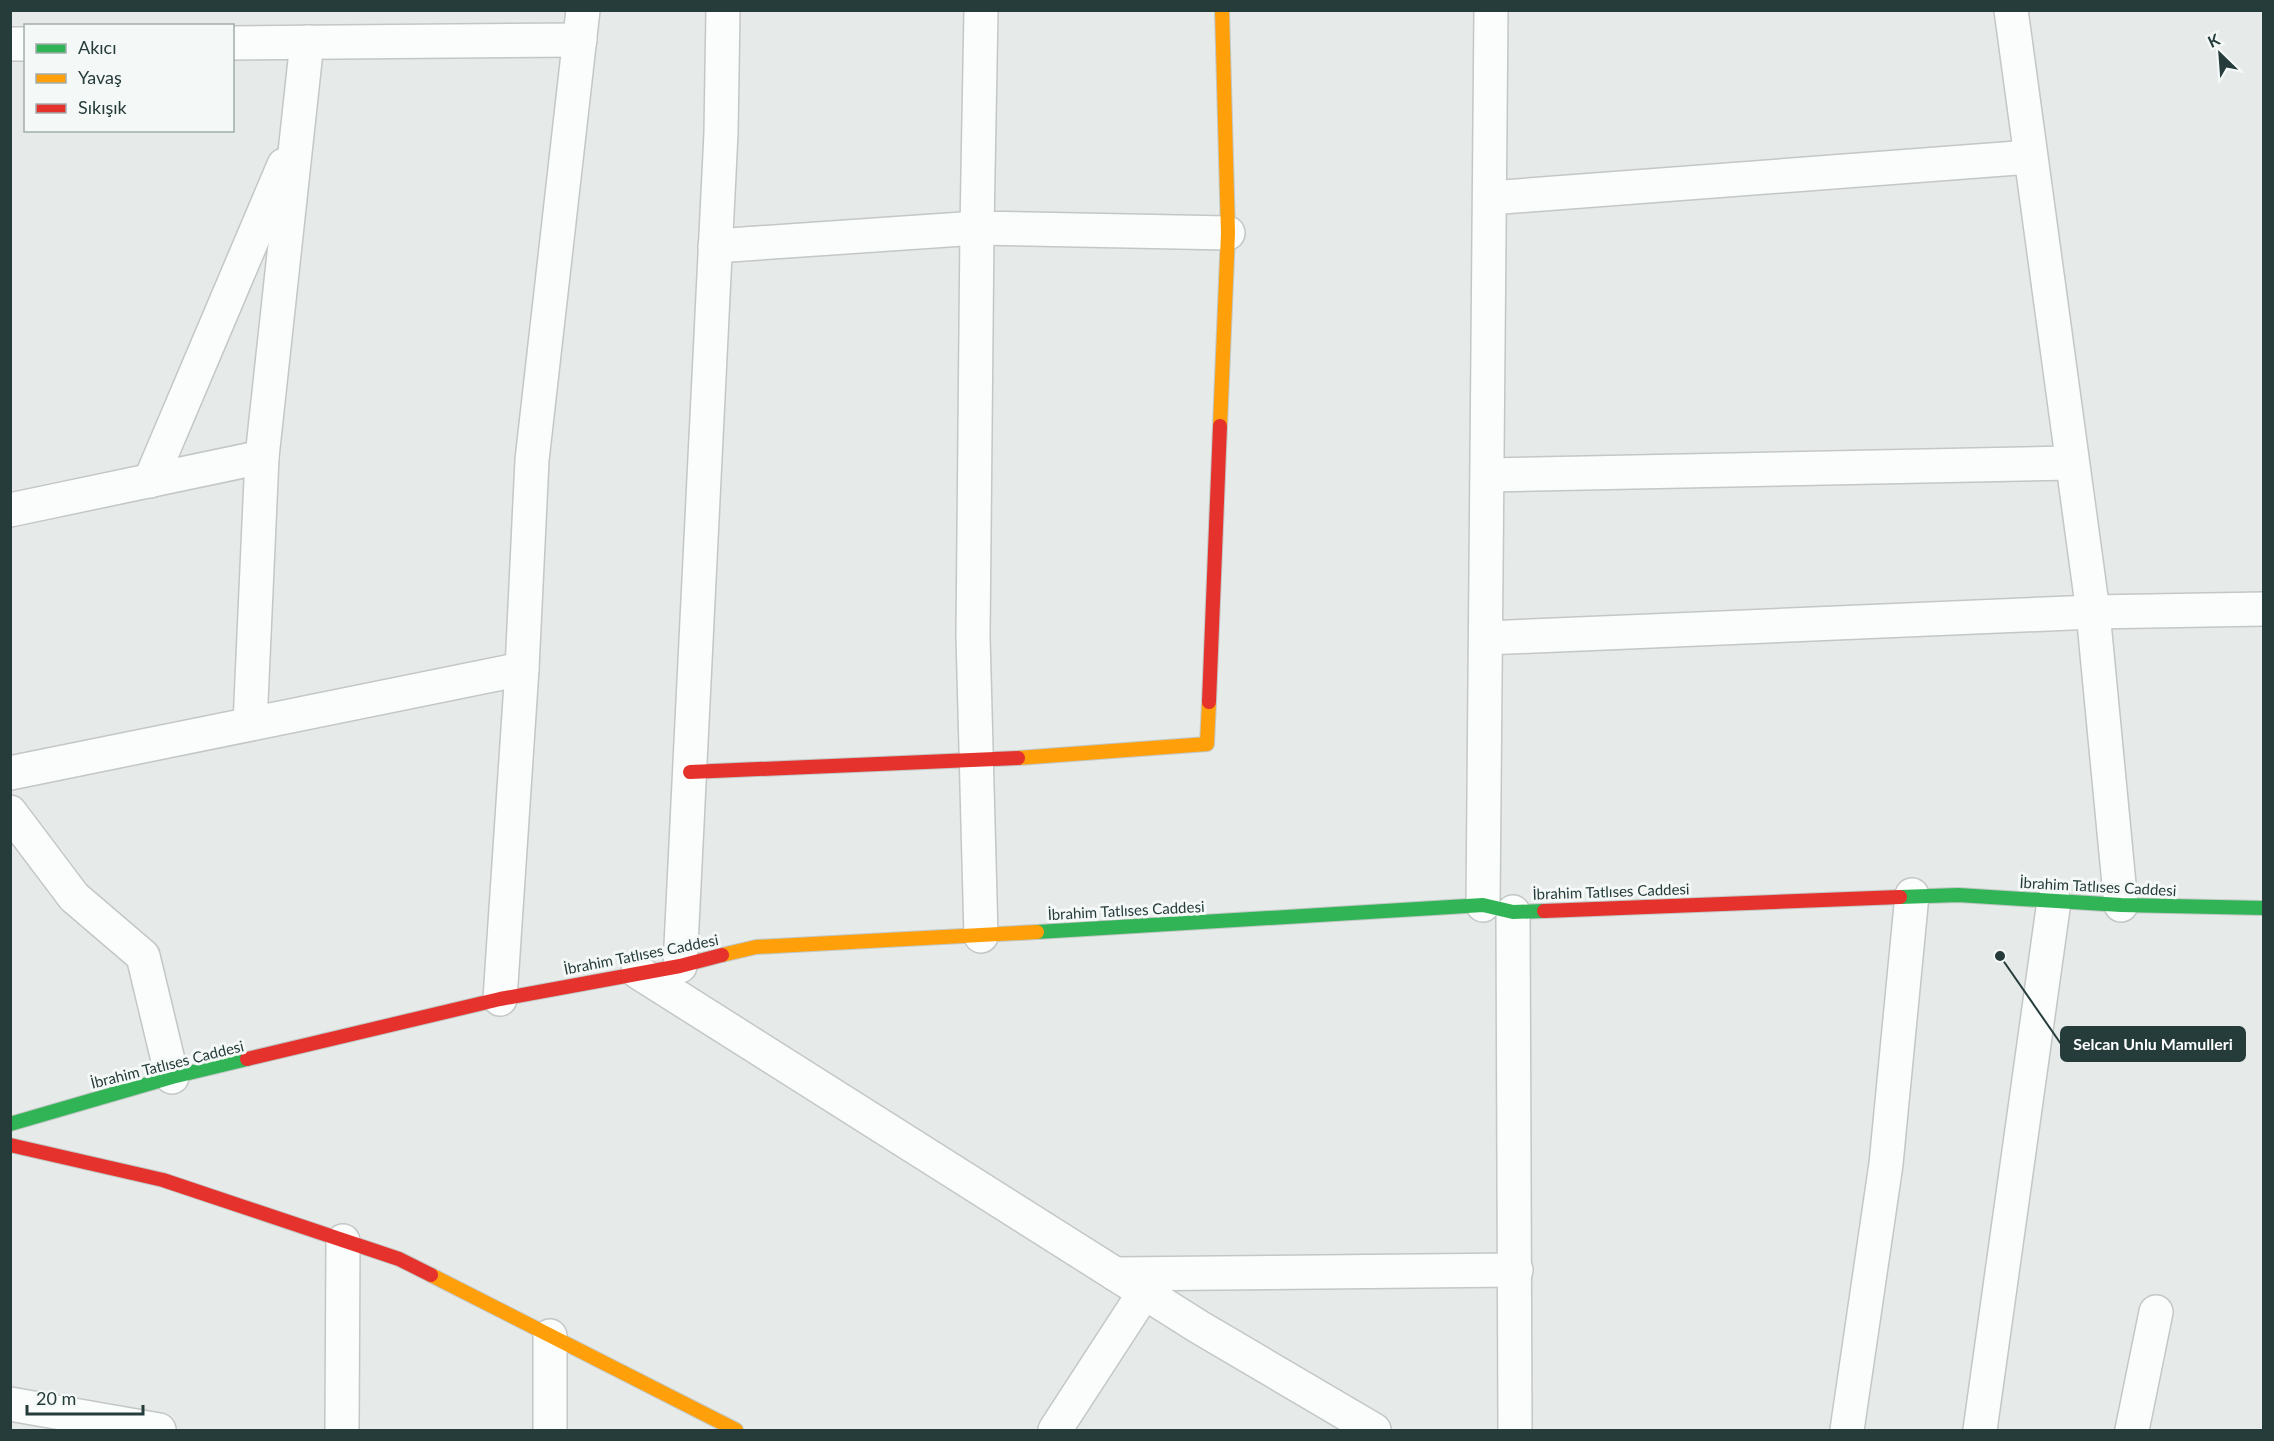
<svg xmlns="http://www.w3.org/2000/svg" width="2274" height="1441" font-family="Lato,sans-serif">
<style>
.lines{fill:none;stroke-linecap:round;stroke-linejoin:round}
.street-casing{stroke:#c3c7c6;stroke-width:36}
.fast-casing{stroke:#c2c8c6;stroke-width:16}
.slow-casing{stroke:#c2c8c6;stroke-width:16}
.jam-casing{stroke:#c2c8c6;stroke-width:16}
.street{stroke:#fbfcfc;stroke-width:33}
.fast{stroke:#30b455;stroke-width:14}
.slow{stroke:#ff9f0a;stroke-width:14}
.jam{stroke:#e5322d;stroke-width:14}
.labels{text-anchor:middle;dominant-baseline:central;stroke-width:6;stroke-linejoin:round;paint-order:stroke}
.street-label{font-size:15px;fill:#253c3b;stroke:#f4f9f7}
.leader{fill:none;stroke:#253c3b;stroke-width:2}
.callout-dot{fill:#253c3b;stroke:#f4f9f7;stroke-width:2}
.callout{fill:#253c3b;stroke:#253c3b;stroke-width:2}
.callout-label{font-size:16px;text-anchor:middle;font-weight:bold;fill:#fff}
</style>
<rect width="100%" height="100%" fill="#e6eae9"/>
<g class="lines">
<g class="street-casing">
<g id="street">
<polyline points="981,10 977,228 1228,233"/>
<polyline points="2011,10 2093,612 2121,905"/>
<polyline points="232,43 580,40"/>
<polyline points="10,44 26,44"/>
<polyline points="1490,198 2030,157"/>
<polyline points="715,246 977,228 973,636 981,936"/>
<polyline points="1488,475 2072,463"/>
<polyline points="150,481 284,165"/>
<polyline points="10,510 262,457"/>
<polyline points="1486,638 2093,612 2264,609"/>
<polyline points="250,724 262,457 307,42"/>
<polyline points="10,773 522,669"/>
<polyline points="10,812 74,897 143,956 172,1077"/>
<polyline points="1483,905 1491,10"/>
<polyline points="1513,912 1515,1430"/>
<polyline points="680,966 721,133 723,10"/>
<polyline points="638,972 1199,1327 1374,1430"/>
<polyline points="500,999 522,669 532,460 583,10"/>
<polyline points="1115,1274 1516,1270"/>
<polyline points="550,1336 550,1430"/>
<polyline points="10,1404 159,1430"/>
<polyline points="342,1430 343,1241"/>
<polyline points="1055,1430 1144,1293"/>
<polyline points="1847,1430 1886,1164 1912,895"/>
<polyline points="1980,1430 2054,901"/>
<polyline points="2132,1430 2156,1312"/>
</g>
</g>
<g class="fast-casing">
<g id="fast">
<polyline points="1900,897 1958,895 2121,905 2264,908"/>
<polyline points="1037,932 1483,905 1513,912 1544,911"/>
<polyline points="10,1124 172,1077 247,1059"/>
</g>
</g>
<g class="slow-casing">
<g id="slow">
<polyline points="1220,426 1228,233 1222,10"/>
<polyline points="1018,758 1207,744 1209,702"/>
<polyline points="722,955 756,947 1037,932"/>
<polyline points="431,1275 736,1430"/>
</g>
</g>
<g class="jam-casing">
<g id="jam">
<polyline points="1209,702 1220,426"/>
<polyline points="690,772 1018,758"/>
<polyline points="1544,911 1900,897"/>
<polyline points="247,1059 500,999 680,966 722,955"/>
<polyline points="10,1145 163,1180 399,1259 431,1275"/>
</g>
</g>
<use href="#street" class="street"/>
<use href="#fast" class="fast"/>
<use href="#slow" class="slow"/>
<use href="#jam" class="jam"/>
</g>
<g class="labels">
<g class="street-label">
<text transform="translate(2098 886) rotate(3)">İbrahim Tatlıses Caddesi</text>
<text transform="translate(1611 891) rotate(-2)">İbrahim Tatlıses Caddesi</text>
<text transform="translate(1126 910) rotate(-3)">İbrahim Tatlıses Caddesi</text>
<text transform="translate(641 954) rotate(-11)">İbrahim Tatlıses Caddesi</text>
<text transform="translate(167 1064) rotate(-14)">İbrahim Tatlıses Caddesi</text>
</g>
</g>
<path class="leader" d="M2000 956L2061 1044"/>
<circle class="callout-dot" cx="2000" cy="956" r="6"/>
<rect class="callout" x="2061" y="1027" width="184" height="34" rx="6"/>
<g class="callout-label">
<text x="2153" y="1050">Selcan Unlu Mamulleri</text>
</g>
<rect width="2274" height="1441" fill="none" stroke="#253c3b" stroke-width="24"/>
<rect x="24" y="24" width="210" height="108" fill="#f4f9f7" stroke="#a1adac" stroke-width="1.5"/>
<rect x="36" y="44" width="30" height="9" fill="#30b455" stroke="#a1adac" stroke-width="1.5"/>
<text x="78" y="54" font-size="18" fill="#253c3b">Akıcı</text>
<rect x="36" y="74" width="30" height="9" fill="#ff9f0a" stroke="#a1adac" stroke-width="1.5"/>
<text x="78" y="84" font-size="18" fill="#253c3b">Yavaş</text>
<rect x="36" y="104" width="30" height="9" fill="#e5322d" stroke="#a1adac" stroke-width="1.5"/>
<text x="78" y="114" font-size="18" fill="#253c3b">Sıkışık</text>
<g transform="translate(2220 54) rotate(335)" stroke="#f4f9f7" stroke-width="4.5" paint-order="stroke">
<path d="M0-4.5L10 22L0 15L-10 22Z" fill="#253c3b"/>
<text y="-9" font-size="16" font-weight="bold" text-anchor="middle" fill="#253c3b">K</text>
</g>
<path d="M27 1405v9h116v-9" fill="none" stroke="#253c3b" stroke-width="3"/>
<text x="36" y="1405" font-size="18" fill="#253c3b" stroke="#f4f9f7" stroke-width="4.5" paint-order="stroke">20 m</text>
</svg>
